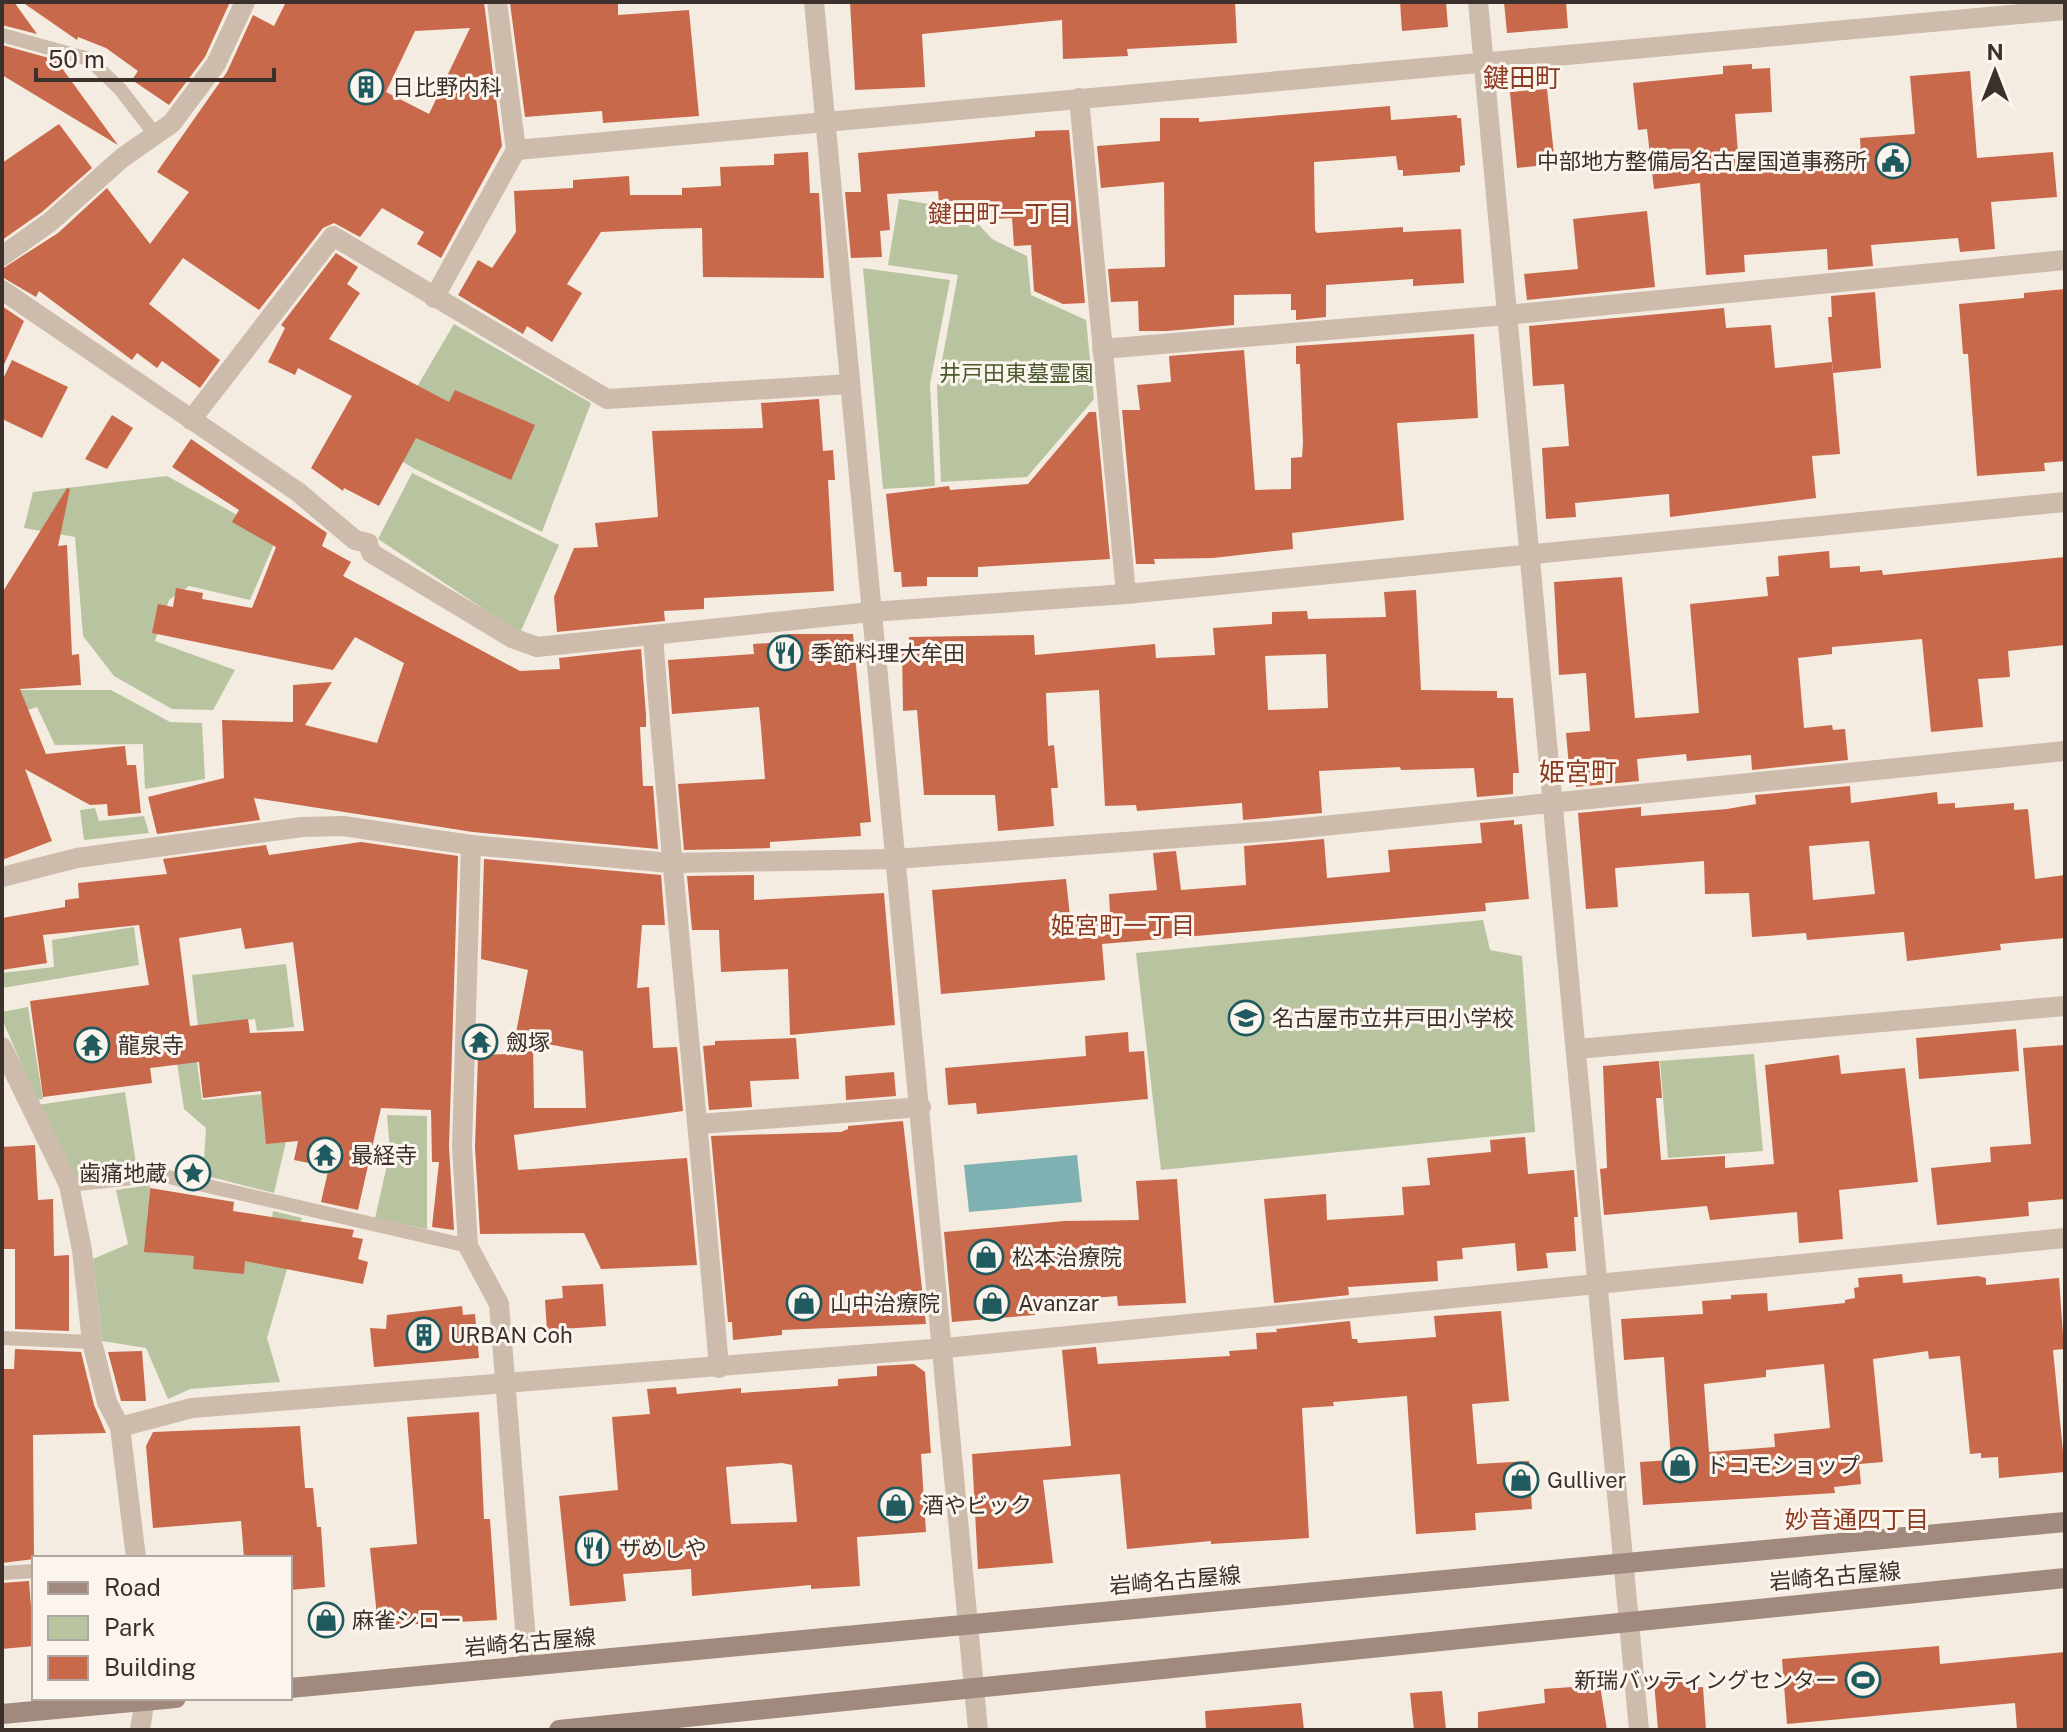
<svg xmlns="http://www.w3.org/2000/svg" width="2067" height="1732" font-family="'Public Sans','Noto Sans JP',sans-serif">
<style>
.green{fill:#b8c4a0}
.water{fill:#7fb0b2}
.building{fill:#c8694b;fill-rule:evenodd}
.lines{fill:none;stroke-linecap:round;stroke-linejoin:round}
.service{stroke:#cdbbac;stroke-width:14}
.minor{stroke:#cdbbac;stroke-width:20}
.secondary{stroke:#a18a7d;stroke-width:20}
.labels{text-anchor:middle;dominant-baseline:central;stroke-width:6;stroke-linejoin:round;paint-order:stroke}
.poi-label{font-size:22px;fill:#3b302b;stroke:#fbf5ee;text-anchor:start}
.park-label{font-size:22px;fill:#4a5a2e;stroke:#fbf5ee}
.street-label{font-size:22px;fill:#3b302b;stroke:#fbf5ee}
.neighbourhood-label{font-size:24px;fill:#8c3b22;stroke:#fbf5ee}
.quarter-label{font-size:26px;fill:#8c3b22;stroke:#fbf5ee}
</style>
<rect width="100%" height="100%" fill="#f4ebe1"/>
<g class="green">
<polygon points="899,199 965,210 992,239 1027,256 1031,295 1086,320 1094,399 1027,477 941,482 937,387 958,275 888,265"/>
<polygon points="863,268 950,280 930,384 935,486 883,489"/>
<polygon points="454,324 591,403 542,532 413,468 381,448"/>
<polygon points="412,473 559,545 520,633 378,539"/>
<polygon points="167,476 277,537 250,600 189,586 169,600 155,641 235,670 213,710 172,709 114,676 83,636 75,537 24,528 33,492"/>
<polygon points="2,690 111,690 170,722 202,723 205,779 145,789 143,744 55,745 37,707 6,717"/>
<polygon points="95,808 99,821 144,816 149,833 84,840 80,810"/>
<polygon points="1483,920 1490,950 1522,956 1535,1132 1161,1170 1136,953"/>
<polygon points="134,927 139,965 2,988 2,973 54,967 52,940"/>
<polygon points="286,964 294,1027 257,1031 255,1019 198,1026 192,975"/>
<polygon points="28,1007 43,1099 37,1100 2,1019 2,1012"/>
<polygon points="195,1046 202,1100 265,1094 296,1099 274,1193 203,1175 206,1128 184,1109 175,1049"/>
<polygon points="1754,1054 1763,1151 1668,1158 1660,1061"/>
<polygon points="125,1092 137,1170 72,1178 38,1105"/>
<polygon points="387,1115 427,1116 427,1229 375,1218 390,1152"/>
<polygon points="150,1185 147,1218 158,1253 228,1259 269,1243 273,1211 302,1218 267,1338 280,1382 190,1389 168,1399 146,1348 102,1341 93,1259 128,1244 116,1190"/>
</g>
<polygon class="water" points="1077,1155 1082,1202 969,1212 964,1165"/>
<g class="building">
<polygon points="2,2 14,2 37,34 2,25"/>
<polygon points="22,2 230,2 205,57 169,105 132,80 138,71 106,48 78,37 77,40"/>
<path d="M286,2H484L502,146L441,258L417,244L424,232L382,208L360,237L334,223L323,228L259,310L183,258L149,304L220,360L200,388L162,361L157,368L137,353L132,360L39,291L36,297L2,277V269L58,233L107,188L150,244L189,192L157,172L227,72L253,15L274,26ZM470,28L429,114L386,92L415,31Z"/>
<polygon points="618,2 618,15 689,10 699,116 603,123 602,111 525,117 510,3"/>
<polygon points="850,2 1235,2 1237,43 1127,49 1128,56 1063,59 1062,20 922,34 925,87 855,90"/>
<polygon points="1400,2 1446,2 1448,27 1402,31"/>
<polygon points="1504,2 1566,2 1568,28 1507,33"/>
<polygon points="2,45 56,60 118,145 2,75"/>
<polygon points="1752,64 1752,69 1770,68 1772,112 1735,114 1739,166 1861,156 1860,138 1915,134 1910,76 1970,71 1977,158 2053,152 2057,197 1991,202 1995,249 1960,252 1958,238 1871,245 1873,266 1828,270 1827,249 1744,255 1745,272 1706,275 1700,183 1654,189 1647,129 1638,130 1633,83 1723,74 1723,66"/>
<polygon points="1547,89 1555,164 1517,168 1510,92"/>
<polygon points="1390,106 1391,120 1457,115 1457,118 1461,118 1465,165 1460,166 1460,172 1403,176 1403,170 1398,170 1396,156 1314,162 1315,230 1317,233 1403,227 1403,232 1461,229 1464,283 1413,286 1413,279 1326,285 1326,317 1296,320 1296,310 1291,310 1291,294 1234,295 1234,325 1167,331 1139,331 1138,301 1111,302 1108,269 1165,267 1164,182 1101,188 1097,146 1160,141 1160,118 1199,118 1199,122"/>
<polygon points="59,124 92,168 42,212 2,240 2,163"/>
<polygon points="1069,130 1085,303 1063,304 1034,291 1031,245 1014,246 1012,218 978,220 976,200 939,202 938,191 887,194 890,230 880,231 882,257 851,258 845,192 861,192 858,153 1035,137 1035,131"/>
<polygon points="808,152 810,193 819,193 824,278 703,277 702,228 661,229 601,232 567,284 582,293 552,342 527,326 523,334 458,295 478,260 492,268 516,232 514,191 573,188 573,180 629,176 630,195 682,195 682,188 721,186 720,167 774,165 774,154"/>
<polygon points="1647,211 1655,287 1527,300 1524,274 1578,269 1573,219"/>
<polygon points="336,253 358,267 347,284 360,293 329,339 449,402 455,390 535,425 511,480 416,438 379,506 344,488 343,491 311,468 352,396 298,368 295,375 268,362 285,328 281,325"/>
<polygon points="2065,289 2065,461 2044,463 2045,471 1977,476 1968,354 1963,354 1959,304 2024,298 2024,293"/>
<polygon points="1875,292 1881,368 1833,373 1828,317 1832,317 1831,296"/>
<polygon points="2,306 24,321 2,369"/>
<polygon points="1724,308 1726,328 1771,325 1775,368 1832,362 1840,454 1812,456 1816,498 1670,517 1669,494 1575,503 1576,517 1546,519 1542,448 1569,446 1564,384 1533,386 1529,326"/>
<polygon points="1474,334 1478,418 1397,423 1404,520 1292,533 1293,549 1213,558 1154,559 1155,564 1136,564 1122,410 1140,410 1137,385 1171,382 1169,356 1244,350 1255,490 1291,489 1291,458 1302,457 1303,443 1300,364 1296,364 1296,346"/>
<polygon points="12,360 68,387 42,438 2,419 2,381"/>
<polygon points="819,399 823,451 833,450 835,480 828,480 834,591 704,598 704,609 664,611 665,621 557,632 554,597 574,548 598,547 595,523 658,517 652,431 763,428 761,403"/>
<polygon points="1089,412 1096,412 1110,559 978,567 978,577 927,577 927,586 902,587 901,572 894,572 886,494 949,486 950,490 1028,484"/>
<polygon points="112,415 133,428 107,469 85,459"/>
<polygon points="191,439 327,533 322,546 351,562 343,576 520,671 560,669 559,658 641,649 646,715 646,727 640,727 643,786 653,786 658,849 473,832 254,798 260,820 157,834 148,797 224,778 222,720 293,722 293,685 332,682 305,725 377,743 404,663 355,637 333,670 152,633 158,604 173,607 176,588 203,593 202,599 252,608 276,547 232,522 239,510 172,467"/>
<polygon points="67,488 70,489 58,546 67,545 72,655 79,654 81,685 20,689 46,754 125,746 127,765 136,765 141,813 108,816 107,804 90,805 25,769 52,841 2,860 2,593"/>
<polygon points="1829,551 1830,568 1860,566 1860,572 1882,570 1883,575 2065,557 2065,645 2008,651 2010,677 1978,679 1983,727 1931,732 1922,639 1832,647 1832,654 1798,658 1804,728 1832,725 1833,730 1845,729 1848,760 1752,770 1751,755 1687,761 1686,754 1637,759 1639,781 1576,787 1576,778 1570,778 1566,733 1590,731 1586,673 1559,675 1554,582 1622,577 1635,718 1699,713 1690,604 1768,596 1766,577 1779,576 1778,556"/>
<path d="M1416,590L1421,690L1497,691V698H1513L1519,773H1513V794L1477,797L1474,768L1401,770L1400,767L1319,771L1322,813L1243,820L1242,803L1137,811L1136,805L1105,806L1099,690L1046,693L1048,746L1054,745L1058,788H1051L1054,826L998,831L995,795H924L917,710L903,711L902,648H909V637L1034,635L1035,655L1155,644L1156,658L1215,655L1213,628L1272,624V612L1307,611L1308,619L1386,617L1384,592ZM1326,654L1328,708L1268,710L1265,656Z"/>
<polygon points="787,634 853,634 871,822 860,823 861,836 770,842 770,848 684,850 678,784 765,779 761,728 759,707 672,714 668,660 754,654 753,644 787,642"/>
<path d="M1850,786L1851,803L1937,792L1938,804L1955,803V808L2014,803V810L2028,809L2035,879L2065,875V938L2000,944L2001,950L1907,961L1904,932L1807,940L1806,933L1752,937L1749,893L1705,894L1704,861L1615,868L1618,907L1586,909L1578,813L1641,807V816L1727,809L1756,804L1755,795ZM1869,841L1875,894L1813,900L1809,846Z"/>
<polygon points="1514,820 1514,825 1522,824 1529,899 1485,903 1486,911 1102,944 1105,980 941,994 932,890 1066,879 1070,916 1110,914 1109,894 1157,890 1153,853 1176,851 1181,890 1246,885 1244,846 1324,839 1327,878 1390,872 1388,850 1482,843 1480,823"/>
<path d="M361,842L458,856L449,1147L454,1230L432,1227L439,1162H432L431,1110L381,1108L358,1210L321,1202L329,1167L294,1160L298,1141L266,1144L261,1091L203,1098L199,1062L150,1068L152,1083L43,1097L30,1001L149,985L139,925L43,935L47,963L2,970V918L65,907V900L79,898L78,883L167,874L163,859L266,845L269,855ZM241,928L245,949L293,942L304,1031L250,1033L248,1019L190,1026L179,938Z"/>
<path d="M484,859L661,875L665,925H642L637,988L649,987L653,1048L677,1047L683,1111L514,1135L518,1170L687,1158L697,1265L601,1269L584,1233L480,1234L475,1147L478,1055L512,1054L528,970L481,959ZM533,1041L583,1051L586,1108H534Z"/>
<polygon points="754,875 754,900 884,893 895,1025 790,1035 788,969 721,972 719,930 692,930 687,876"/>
<polygon points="2016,1029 2019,1071 1919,1079 1916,1038"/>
<polygon points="1128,1032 1129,1052 1144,1051 1148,1099 977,1114 976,1103 948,1105 945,1068 1086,1056 1085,1036"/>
<polygon points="796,1038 799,1079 750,1081 752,1107 709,1110 703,1046 715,1045 715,1041"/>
<polygon points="2065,1045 2065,1199 2028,1202 2029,1216 1937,1225 1931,1168 1991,1162 1990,1147 2031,1144 2023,1048"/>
<polygon points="1839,1055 1841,1074 1905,1068 1918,1182 1839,1190 1843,1239 1799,1243 1797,1212 1710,1220 1707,1206 1604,1215 1600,1169 1607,1168 1603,1066 1659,1061 1662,1098 1656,1098 1661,1160 1725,1156 1725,1168 1774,1164 1765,1065"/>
<polygon points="894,1072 896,1096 846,1100 845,1076"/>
<polygon points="903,1121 926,1324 782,1330 782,1335 733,1340 732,1322 728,1322 711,1136 841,1132 848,1129 848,1126"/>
<polygon points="1525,1137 1528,1174 1574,1170 1578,1217 1574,1217 1576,1251 1546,1253 1548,1268 1517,1271 1515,1243 1462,1248 1463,1259 1437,1261 1438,1281 1348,1287 1349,1295 1274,1303 1264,1199 1326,1194 1327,1220 1404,1215 1402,1187 1430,1185 1427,1158 1491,1152 1490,1140"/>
<polygon points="35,1145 38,1200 53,1199 54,1256 69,1255 69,1331 15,1329 15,1249 2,1249 2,1147"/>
<polygon points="1177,1179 1186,1303 1118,1306 1117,1296 1034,1303 1035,1315 952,1322 944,1232 1064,1221 1139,1220 1136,1181"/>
<polygon points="150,1188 234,1202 233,1211 354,1230 352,1237 363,1239 358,1259 368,1262 363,1284 245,1261 244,1274 193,1269 194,1256 144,1252"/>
<path d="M1902,1274L1903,1283L1978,1276L1986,1278V1285L2059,1278L2064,1349L2053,1350L2065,1472L1999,1478L1998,1457L1981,1458V1453L1970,1454L1960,1356L1929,1359L1928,1351L1873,1359L1883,1462L1859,1464L1861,1484L1834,1487L1835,1493L1643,1505L1640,1462L1671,1460L1664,1357L1624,1360L1621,1319L1703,1314L1702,1301L1731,1299V1295L1767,1293L1768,1311L1845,1303V1300L1855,1298L1854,1288L1859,1287L1858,1278ZM1824,1364L1830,1428L1774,1434L1775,1447L1709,1452L1704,1384L1766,1377V1370Z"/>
<polygon points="603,1284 606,1326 547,1330 545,1300 563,1298 562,1286"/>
<polygon points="462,1306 463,1315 475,1314 479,1358 374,1367 370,1328 386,1329 387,1315"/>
<polygon points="1501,1311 1509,1401 1472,1404 1477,1464 1529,1461 1532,1509 1475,1513 1476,1530 1416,1534 1407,1396 1333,1402 1334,1406 1302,1408 1309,1538 1211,1544 1211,1541 1127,1549 1120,1474 1043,1480 1053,1563 978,1569 972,1454 1071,1446 1062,1350 1096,1347 1098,1364 1230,1356 1229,1351 1257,1349 1256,1333 1277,1332 1276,1329 1350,1321 1352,1339 1357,1339 1358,1343 1436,1337 1434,1316"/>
<polygon points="15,1349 81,1352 94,1405 106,1433 33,1435 34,1559 2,1563 2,1369 14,1369"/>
<polygon points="142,1351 146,1401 121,1401 108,1352"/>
<path d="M914,1364L925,1372L931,1453L921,1454L926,1532L857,1537L860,1586L811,1589V1585L692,1596L691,1569L623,1574L626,1601L570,1606L559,1496L618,1490L612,1417L650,1414L647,1389L676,1387L677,1394L741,1388V1393L838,1386V1379L877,1376V1366ZM782,1463L792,1465L797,1522L731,1524L726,1467Z"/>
<polygon points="479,1412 484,1519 490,1519 497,1620 378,1626 370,1548 417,1544 407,1417"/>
<polygon points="300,1426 305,1488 313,1488 317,1527 321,1527 325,1587 290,1590 290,1558 244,1558 241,1521 153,1528 146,1446 153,1432"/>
<polygon points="29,1581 34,1646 2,1649 2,1583"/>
<polygon points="1939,1646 1940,1664 2065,1652 2065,1730 2017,1730 2015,1703 1787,1724 1782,1659"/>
<polygon points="1686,1678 1687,1688 1703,1687 1706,1730 1658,1730 1654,1681"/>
<polygon points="1600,1685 1607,1730 1478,1730 1478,1712 1545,1703 1544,1689"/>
<polygon points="1442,1691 1446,1730 1414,1730 1410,1693"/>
<polygon points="1301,1703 1304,1730 1206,1730 1205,1711"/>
</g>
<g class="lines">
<g class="service">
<polyline points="2,35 89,59 120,89 154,133"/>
<polyline points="69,1185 160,1175 468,1246"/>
<polyline points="2,1338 92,1342"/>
<polyline points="2,1573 34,1571"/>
</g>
<g class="minor">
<polyline points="814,2 978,1730"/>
<polyline points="1478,2 1639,1730"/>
<polyline points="1079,98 1126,594"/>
<polyline points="516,150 2065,10"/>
<polyline points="2,256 50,222 122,158 172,123 216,64 245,2"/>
<polyline points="2,290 298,492 355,540 368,543 371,553 512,638 537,647 871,612 1126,594 2065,502"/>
<polyline points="434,298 516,150 497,2"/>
<polyline points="1102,349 1506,315 2065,260"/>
<polyline points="191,420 333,236 607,399 850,384"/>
<path d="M653,636C672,881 699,1124 719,1368"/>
<polyline points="471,845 462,1147 468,1246 499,1304 528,1666"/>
<polyline points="2,877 77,858 302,827 343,826 471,845 671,863 895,859 1273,831 2065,751"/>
<polyline points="2,1047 69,1185 82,1250 92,1342 107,1402 120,1427 136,1558"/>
<polyline points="1577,1049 2065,1006"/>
<polyline points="699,1124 921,1107"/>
<polyline points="120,1427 192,1408 945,1348 2065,1238"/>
<polyline points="140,1730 145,1698"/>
</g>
<g class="secondary">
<polyline points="290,1688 2065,1522"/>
<polyline points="2,1714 176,1698"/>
<polyline points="559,1730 2065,1578"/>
</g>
</g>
<defs>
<g id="building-ring" transform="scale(1.8)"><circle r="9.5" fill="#fbf5ee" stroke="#1f5a5e" stroke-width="1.5"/><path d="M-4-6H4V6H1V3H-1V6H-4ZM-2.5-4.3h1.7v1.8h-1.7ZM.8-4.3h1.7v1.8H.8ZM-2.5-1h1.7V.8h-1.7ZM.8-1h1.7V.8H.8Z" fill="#1f5a5e"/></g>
<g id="civic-ring" transform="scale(1.8)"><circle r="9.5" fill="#fbf5ee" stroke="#1f5a5e" stroke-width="1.5"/><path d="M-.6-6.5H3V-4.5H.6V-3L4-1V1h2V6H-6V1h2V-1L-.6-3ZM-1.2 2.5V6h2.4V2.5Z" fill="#1f5a5e"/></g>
<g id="restaurant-ring" transform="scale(1.8)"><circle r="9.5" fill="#fbf5ee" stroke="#1f5a5e" stroke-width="1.5"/><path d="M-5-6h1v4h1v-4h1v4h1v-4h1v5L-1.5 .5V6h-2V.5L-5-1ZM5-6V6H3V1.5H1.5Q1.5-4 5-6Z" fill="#1f5a5e"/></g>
<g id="school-ring" transform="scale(1.8)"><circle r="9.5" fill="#fbf5ee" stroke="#1f5a5e" stroke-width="1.5"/><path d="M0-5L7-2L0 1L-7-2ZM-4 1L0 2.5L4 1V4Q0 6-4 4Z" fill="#1f5a5e"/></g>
<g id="temple-ring" transform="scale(1.8)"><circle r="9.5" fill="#fbf5ee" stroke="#1f5a5e" stroke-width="1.5"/><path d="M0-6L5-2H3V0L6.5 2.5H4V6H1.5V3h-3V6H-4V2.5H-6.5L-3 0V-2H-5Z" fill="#1f5a5e"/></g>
<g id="sight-ring" transform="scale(1.8)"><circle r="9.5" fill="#fbf5ee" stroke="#1f5a5e" stroke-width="1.5"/><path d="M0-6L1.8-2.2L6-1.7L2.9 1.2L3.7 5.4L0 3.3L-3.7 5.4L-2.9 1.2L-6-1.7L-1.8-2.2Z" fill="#1f5a5e"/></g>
<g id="shop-ring" transform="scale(1.8)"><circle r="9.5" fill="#fbf5ee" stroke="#1f5a5e" stroke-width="1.5"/><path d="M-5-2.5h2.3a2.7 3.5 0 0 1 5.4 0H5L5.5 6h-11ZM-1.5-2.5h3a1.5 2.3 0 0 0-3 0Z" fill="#1f5a5e"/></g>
<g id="stadium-ring" transform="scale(1.8)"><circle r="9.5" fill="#fbf5ee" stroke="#1f5a5e" stroke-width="1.5"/><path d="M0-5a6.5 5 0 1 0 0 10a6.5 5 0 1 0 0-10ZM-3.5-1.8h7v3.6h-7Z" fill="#1f5a5e"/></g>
</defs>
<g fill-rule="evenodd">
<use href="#building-ring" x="366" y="87"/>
<use href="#civic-ring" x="1893" y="161"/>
<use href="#restaurant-ring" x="785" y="653"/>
<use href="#school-ring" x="1246" y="1018"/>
<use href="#temple-ring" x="480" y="1042"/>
<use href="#temple-ring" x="92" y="1045"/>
<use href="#temple-ring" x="325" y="1155"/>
<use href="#sight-ring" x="193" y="1173"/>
<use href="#shop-ring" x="986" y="1257"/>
<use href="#shop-ring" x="804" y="1303"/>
<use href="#shop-ring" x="992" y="1303"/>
<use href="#building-ring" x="424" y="1335"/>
<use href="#shop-ring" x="1680" y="1465"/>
<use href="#shop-ring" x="1521" y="1480"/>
<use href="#shop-ring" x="896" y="1505"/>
<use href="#restaurant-ring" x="593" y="1548"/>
<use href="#shop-ring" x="326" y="1620"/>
<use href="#stadium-ring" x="1863" y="1680"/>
</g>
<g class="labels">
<g class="poi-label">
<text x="392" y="87">日比野内科</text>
<text x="1867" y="161" text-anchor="end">中部地方整備局名古屋国道事務所</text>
<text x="811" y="653">季節料理大牟田</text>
<text x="1272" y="1018">名古屋市立井戸田小学校</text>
<text x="506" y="1042">劔塚</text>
<text x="118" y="1045">龍泉寺</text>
<text x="351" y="1155">最経寺</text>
<text x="167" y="1173" text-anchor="end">歯痛地蔵</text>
<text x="1012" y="1257">松本治療院</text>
<text x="830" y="1303">山中治療院</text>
<text x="1018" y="1303">Avanzar</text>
<text x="450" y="1335">URBAN Coh</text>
<text x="1706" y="1465">ドコモショップ</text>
<text x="1547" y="1480">Gulliver</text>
<text x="922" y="1505">酒やビック</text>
<text x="619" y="1548">ザめしや</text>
<text x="352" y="1620">麻雀シロー</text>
<text x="1837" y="1680" text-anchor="end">新瑞バッティングセンター</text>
</g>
<g class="park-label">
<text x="1016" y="373">井戸田東墓霊園</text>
</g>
<g class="street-label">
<text transform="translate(1835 1576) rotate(-5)">岩崎名古屋線</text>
<text transform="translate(1175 1580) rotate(-5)">岩崎名古屋線</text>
<text transform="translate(530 1642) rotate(-5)">岩崎名古屋線</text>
</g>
<g class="neighbourhood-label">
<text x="1000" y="213">鍵田町一丁目</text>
<text x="1123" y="925">姫宮町一丁目</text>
<text x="1857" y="1519">妙音通四丁目</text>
</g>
<g class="quarter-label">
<text x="1522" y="77">鍵田町</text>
<text x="1578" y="771">姫宮町</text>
</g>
</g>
<rect width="2067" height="1732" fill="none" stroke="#3b302b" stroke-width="8"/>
<rect x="32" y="1556" width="260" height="144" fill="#fbf5ee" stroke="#aea6a0" stroke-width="2"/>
<rect x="48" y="1582" width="40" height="12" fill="#a18a7d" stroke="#aea6a0" stroke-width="2"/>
<text x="104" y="1596" font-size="24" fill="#3b302b">Road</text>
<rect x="48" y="1616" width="40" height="24" fill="#b8c4a0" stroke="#aea6a0" stroke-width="2"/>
<text x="104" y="1636" font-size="24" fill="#3b302b">Park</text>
<rect x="48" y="1656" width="40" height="24" fill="#c8694b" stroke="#aea6a0" stroke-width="2"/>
<text x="104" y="1676" font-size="24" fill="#3b302b">Building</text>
<g transform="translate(1995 72)" stroke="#fbf5ee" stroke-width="6" paint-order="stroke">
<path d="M0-6L14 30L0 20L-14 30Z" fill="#3b302b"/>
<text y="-12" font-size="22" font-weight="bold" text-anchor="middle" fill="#3b302b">N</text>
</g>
<path d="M36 68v12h238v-12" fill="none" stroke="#3b302b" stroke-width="4"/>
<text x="48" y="68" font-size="24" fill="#3b302b" stroke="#fbf5ee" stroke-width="6" paint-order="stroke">50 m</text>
</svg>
